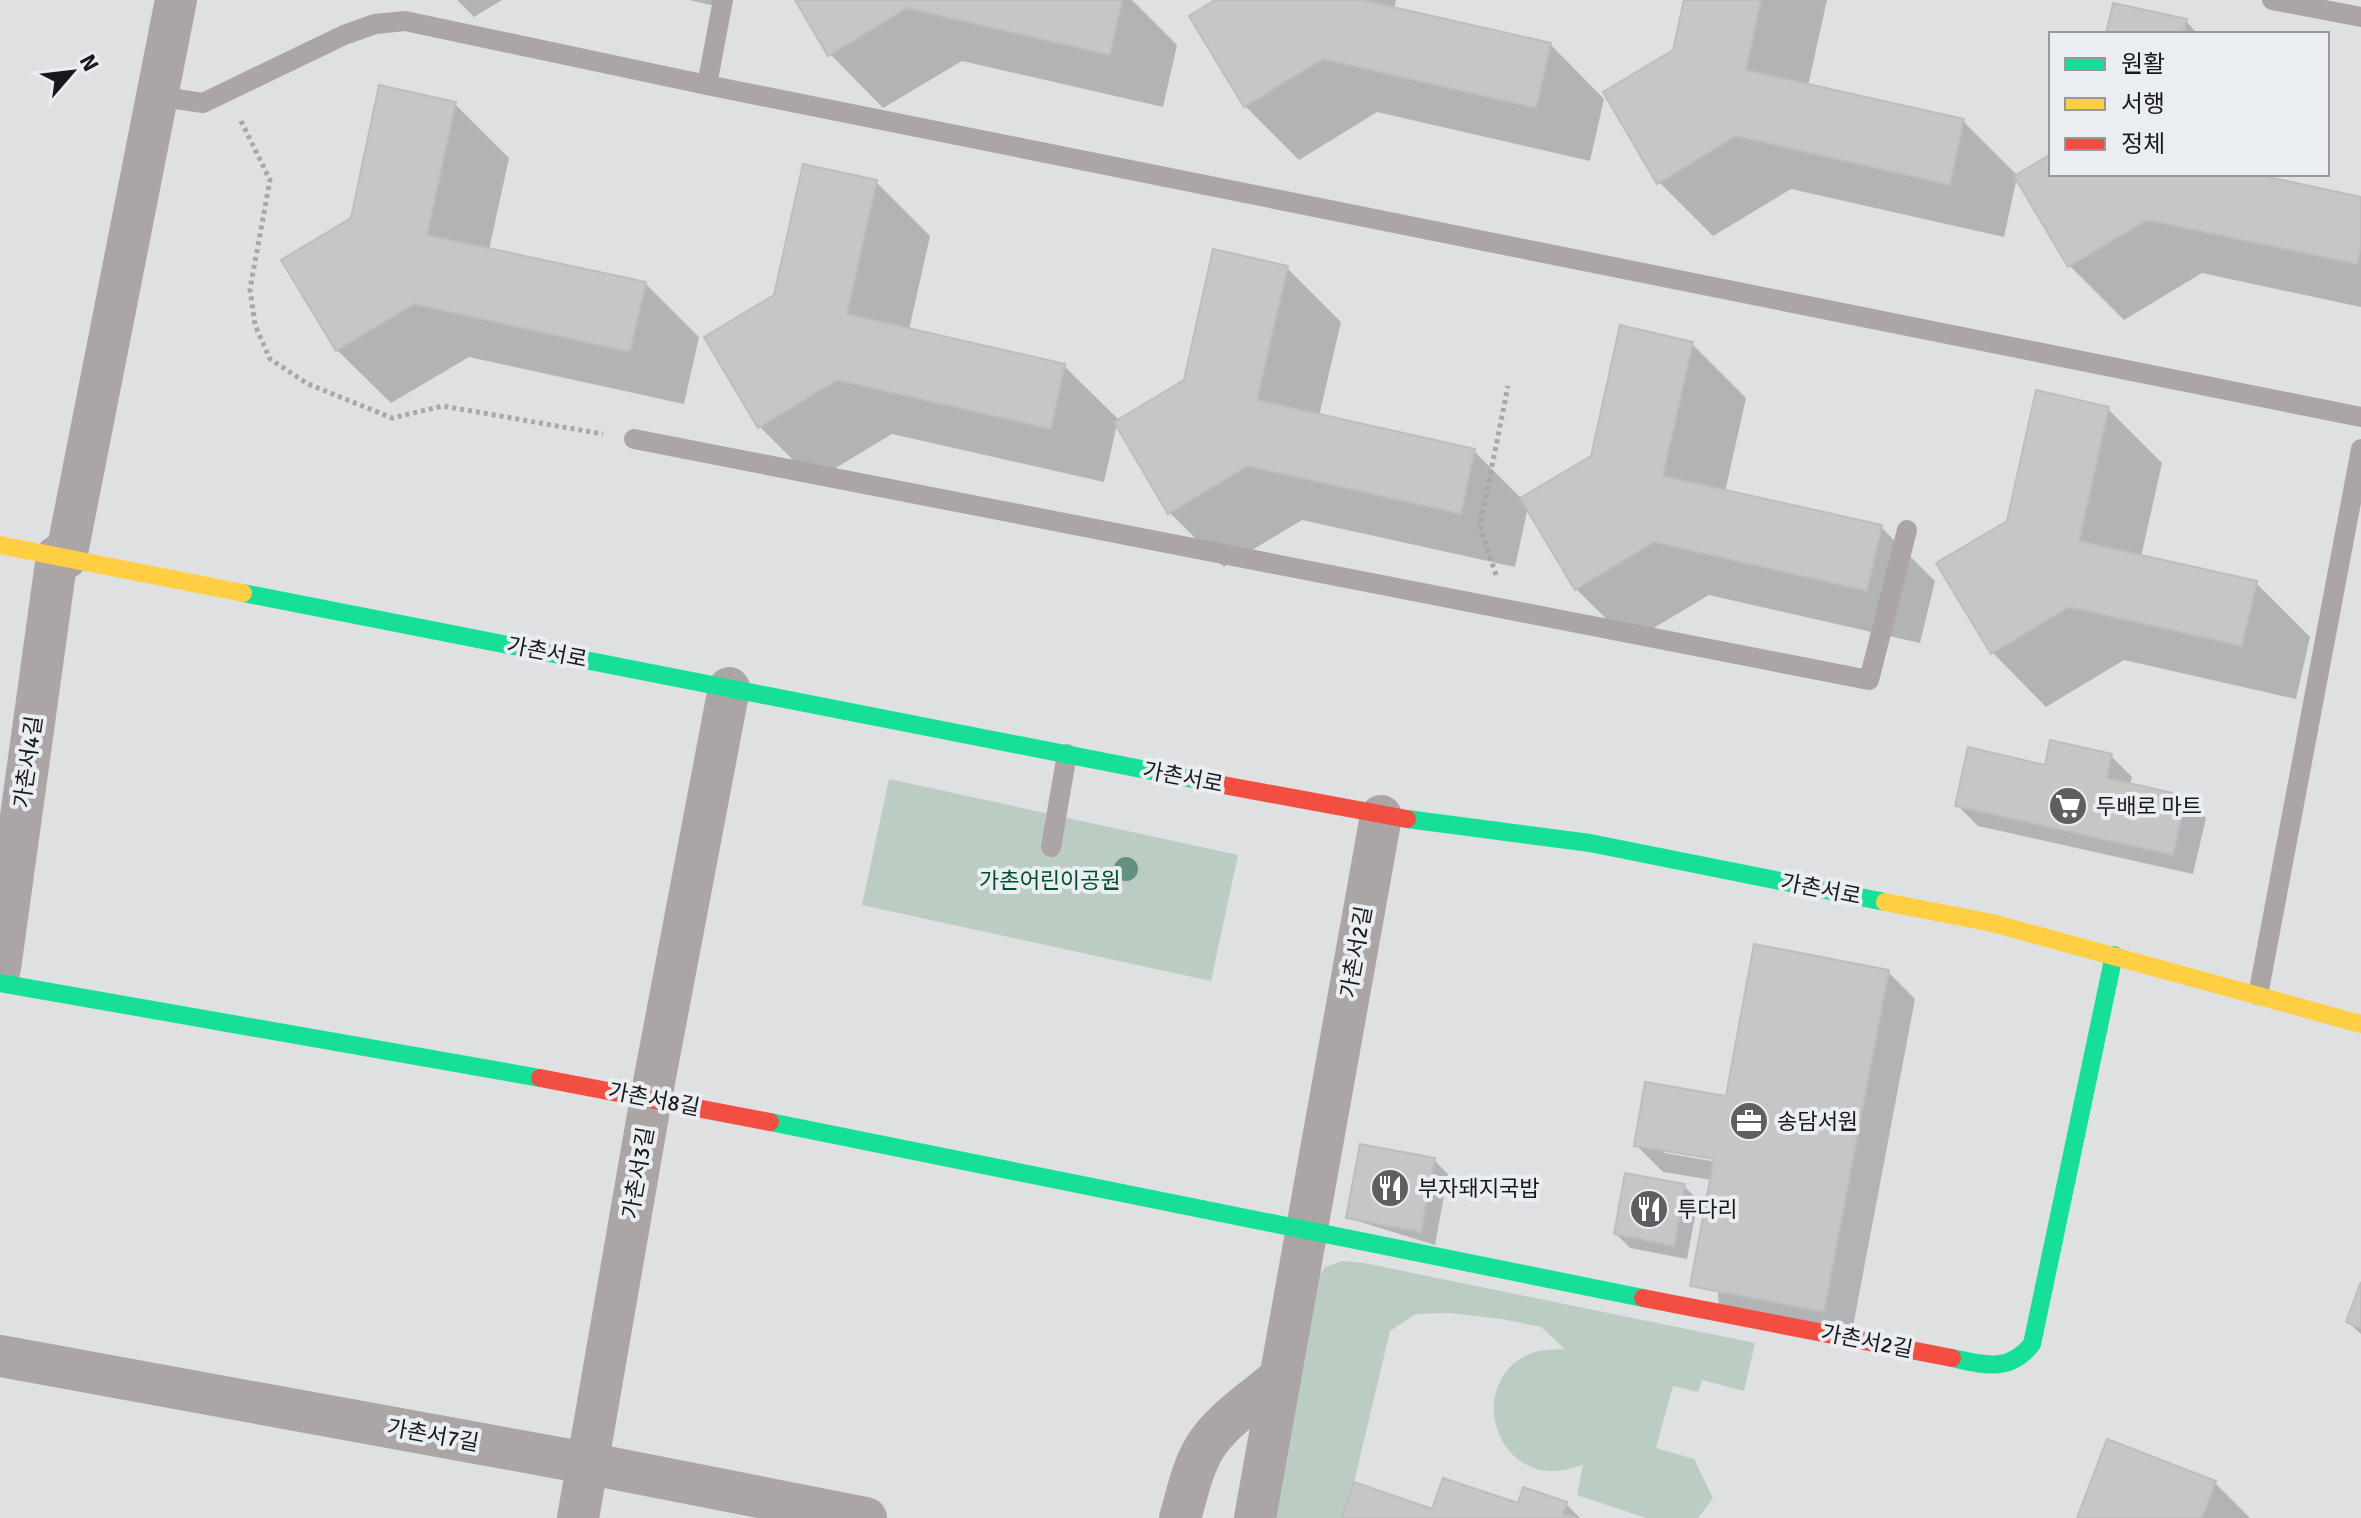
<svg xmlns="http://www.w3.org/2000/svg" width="2361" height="1518" font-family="Signika,'Noto Sans KR',sans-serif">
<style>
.green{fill:#bbccc2}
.shadow{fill:#0003;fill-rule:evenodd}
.building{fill:#c6c6c6;stroke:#bebdbe;stroke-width:2}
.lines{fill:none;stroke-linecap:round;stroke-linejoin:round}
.path{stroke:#aaa7a6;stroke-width:5;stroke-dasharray:4 4;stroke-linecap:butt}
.lane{stroke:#aba6a5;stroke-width:20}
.street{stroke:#aba6a5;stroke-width:42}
.fast{stroke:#16e098;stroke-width:18}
.slow{stroke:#ffcf43;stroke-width:18}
.jam{stroke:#f24e42;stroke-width:18}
.tree{fill:#64907e}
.labels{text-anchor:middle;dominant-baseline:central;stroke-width:8;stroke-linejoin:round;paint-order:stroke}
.street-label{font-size:22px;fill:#18191b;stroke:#eaedf1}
.poi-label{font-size:22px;fill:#18191b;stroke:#eaedf1;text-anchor:start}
.park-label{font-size:22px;fill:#004f2c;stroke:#eaedf1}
</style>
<rect width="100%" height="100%" fill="#dee0e2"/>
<g class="green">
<polygon points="889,779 1238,855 1211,981 862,905"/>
<path d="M1342,1261L1364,1263L1755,1343L1744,1391L1702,1380L1698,1392L1673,1386L1656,1448L1694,1459L1713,1498L1698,1518H1646L1577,1495L1583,1465C1569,1469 1554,1473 1540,1470C1486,1456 1476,1378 1529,1354C1541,1349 1554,1350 1565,1349L1541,1327L1502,1319L1448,1313L1416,1314L1390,1331L1354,1482L1342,1518H1274L1315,1283L1325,1267Z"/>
</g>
<g class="shadow">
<polygon points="457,0 502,0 474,17"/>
<polygon points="689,0 716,0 715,6"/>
<polygon points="797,0 1132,0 1177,45 1163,107 962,61 883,108 830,54"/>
<polygon points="1219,0 1396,0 1394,9 1550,44 1604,99 1590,161 1377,112 1299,160 1245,106"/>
<polygon points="1686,0 1827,0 1808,86 1963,121 2018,176 2051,156 2051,174 2245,174 2361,199 2361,307 2202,273 2124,320 2070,266 2017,177 2004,237 1791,189 1713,236 1659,182 1675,51"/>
<polygon points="2186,21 2198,34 2108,34"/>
<polygon points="455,104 509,158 489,250 645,283 699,337 684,404 469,357 391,403 337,350 353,219"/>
<polygon points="876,182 930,236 909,330 1064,366 1120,421 1186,381 1287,268 1341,322 1319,416 1474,451 1522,499 1592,457 1692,344 1746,398 1725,492 1881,527 1935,581 1920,643 1709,595 1630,642 1576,589 1528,507 1515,567 1302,520 1224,567 1170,513 1117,424 1104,482 892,434 814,481 760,427 776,296"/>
<polygon points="2108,409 2162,463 2141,557 2256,583 2310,637 2296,699 2124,660 2046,707 1993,653"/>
<polygon points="2111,756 2132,777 2130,785 2185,797 2206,818 2193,874 1978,826 1957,805"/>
<path d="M1888,972L1915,999L1851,1337L1719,1312L1712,1180L1663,1172L1636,1145L1727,1098ZM1664,1149L1724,1159L1723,1163L1664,1153Z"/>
<polygon points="1434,1160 1448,1174 1435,1245 1348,1218"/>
<polygon points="1684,1186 1698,1200 1687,1259 1630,1248 1616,1234"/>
<polygon points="2361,1288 2361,1334 2348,1322"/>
<polygon points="2215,1483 2250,1518 2079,1518"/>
<polygon points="1566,1504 1580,1518 1344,1518 1434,1511"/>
</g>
<g class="building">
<polygon points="795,0 1122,0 1110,55 907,8 828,56"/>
<polygon points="1215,0 1362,0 1551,43 1536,108 1323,59 1244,107 1189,16"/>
<polygon points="1684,0 1761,0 1746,70 1964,119 1950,185 1736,136 1657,184 1603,92 1673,50"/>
<polygon points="2113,3 2187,19 2183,34 2106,34"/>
<polygon points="379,85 456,102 427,235 646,282 630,352 414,304 336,351 281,260 351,218"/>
<polygon points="2051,154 2051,174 2254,174 2361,197 2361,246 2357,264 2147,220 2068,267 2014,176"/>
<polygon points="803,164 877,180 847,314 1065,364 1051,429 837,380 758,428 704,337 774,295"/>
<polygon points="1213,249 1288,266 1257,400 1475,449 1461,514 1248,466 1168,514 1114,422 1184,380"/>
<polygon points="1620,325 1693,342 1663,476 1882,525 1867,591 1654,542 1575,590 1520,498 1591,456"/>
<polygon points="2036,390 2109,407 2079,541 2257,581 2242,646 2069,607 1991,654 1936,563 2007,521"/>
<polygon points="2050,740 2112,754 2107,778 2186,796 2173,855 1955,806 1968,747 2045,765"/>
<polygon points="1754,944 1889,970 1824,1312 1690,1286 1714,1159 1634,1146 1645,1082 1726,1096"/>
<polygon points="1360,1144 1435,1158 1421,1232 1346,1218"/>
<polygon points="1625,1173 1685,1184 1674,1246 1614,1234"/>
<polygon points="2361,1282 2361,1328 2346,1322"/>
<polygon points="2107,1439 2216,1481 2202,1518 2077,1518"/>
<polygon points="1443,1478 1518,1503 1523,1487 1567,1502 1563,1514 1577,1518 1342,1518 1354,1482 1432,1509"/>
</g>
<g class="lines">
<g class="path">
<polyline points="241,121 270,180 250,289 255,325 270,359 308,384 392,418 443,406 603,434"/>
<polyline points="1496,575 1480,526 1508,386"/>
</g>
<g class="lane">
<polyline points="2272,0 2361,17"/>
<polyline points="707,85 723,0"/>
<polyline points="156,96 203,103 344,35 375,24 405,21 707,85 2361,417"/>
<polyline points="634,439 1869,680 1907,530"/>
<polyline points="1051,847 1067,754"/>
<polyline points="2258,995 2361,449"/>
</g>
<g class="street">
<polyline points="66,558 176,0"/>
<polyline points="0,968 57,556"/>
<polyline points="0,1356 586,1463 866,1518"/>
<polyline points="578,1518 651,1098 729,688"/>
<path d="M1180,1518C1187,1495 1192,1468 1205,1447C1222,1420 1254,1400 1278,1379"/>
<polyline points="1255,1518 1381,816"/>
</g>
<g class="fast">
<polyline points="243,593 1223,785"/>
<polyline points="1407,819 1590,843 1885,902"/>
<polyline points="0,983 540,1078"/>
<polyline points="770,1122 1643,1298"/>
<path d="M1952,1358C1984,1365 2009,1373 2032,1344L2114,955"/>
</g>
<g class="slow">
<polyline points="0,545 243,593"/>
<polyline points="1885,902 1992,923 2361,1024"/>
</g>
<g class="jam">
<polyline points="1223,785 1407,819"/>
<polyline points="540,1078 770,1122"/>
<polyline points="1643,1298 1952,1358"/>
</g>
</g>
<circle class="tree" cx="1126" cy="869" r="12"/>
<defs>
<g id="supermarket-disc" transform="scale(2)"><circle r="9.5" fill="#5d5f61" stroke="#eaedf1"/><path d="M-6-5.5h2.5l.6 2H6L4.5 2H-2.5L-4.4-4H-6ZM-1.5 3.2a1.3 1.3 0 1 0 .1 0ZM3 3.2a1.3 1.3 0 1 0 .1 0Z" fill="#fff"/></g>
<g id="office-disc" transform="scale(2)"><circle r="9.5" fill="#5d5f61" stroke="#eaedf1"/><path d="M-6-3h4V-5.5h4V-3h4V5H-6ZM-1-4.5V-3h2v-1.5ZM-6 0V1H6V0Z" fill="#fff"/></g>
<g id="restaurant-disc" transform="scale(2)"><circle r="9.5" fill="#5d5f61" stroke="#eaedf1"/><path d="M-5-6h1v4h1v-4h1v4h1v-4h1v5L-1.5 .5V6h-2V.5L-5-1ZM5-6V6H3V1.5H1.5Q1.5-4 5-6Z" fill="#fff"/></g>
</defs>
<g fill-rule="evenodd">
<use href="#supermarket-disc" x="2068" y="806"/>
<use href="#office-disc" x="1749" y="1121"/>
<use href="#restaurant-disc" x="1390" y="1188"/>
<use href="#restaurant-disc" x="1649" y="1209"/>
</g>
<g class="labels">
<g class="street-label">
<text transform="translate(547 652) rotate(11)">가촌서로</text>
<text transform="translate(28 762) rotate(-82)">가촌서4길</text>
<text transform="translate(1183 777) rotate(11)">가촌서로</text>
<text transform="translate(1821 889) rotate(11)">가촌서로</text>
<text transform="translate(1356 952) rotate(-80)">가촌서2길</text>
<text transform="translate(654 1099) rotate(11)">가촌서8길</text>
<text transform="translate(638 1173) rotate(-80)">가촌서3길</text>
<text transform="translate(1867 1341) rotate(11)">가촌서2길</text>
<text transform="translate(433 1435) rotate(10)">가촌서7길</text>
</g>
<g class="poi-label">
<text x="2096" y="806">두배로 마트</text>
<text x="1777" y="1121">송담서원</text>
<text x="1418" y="1188">부자돼지국밥</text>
<text x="1677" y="1209">투다리</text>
</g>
<g class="park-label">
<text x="1050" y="880">가촌어린이공원</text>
</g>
</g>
<rect x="2049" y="32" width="280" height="144" fill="#eaedf1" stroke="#96989b" stroke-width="2"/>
<rect x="2065" y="58" width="40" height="12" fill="#16e098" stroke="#96989b" stroke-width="2"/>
<text x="2121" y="72" font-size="24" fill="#18191b">원활</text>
<rect x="2065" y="98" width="40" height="12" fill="#ffcf43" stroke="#96989b" stroke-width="2"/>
<text x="2121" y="112" font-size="24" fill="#18191b">서행</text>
<rect x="2065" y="138" width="40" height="12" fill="#f24e42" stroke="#96989b" stroke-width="2"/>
<text x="2121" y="152" font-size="24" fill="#18191b">정체</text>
<g transform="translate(72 72) rotate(62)" stroke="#eaedf1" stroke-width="6" paint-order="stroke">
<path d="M0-6L14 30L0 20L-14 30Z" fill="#18191b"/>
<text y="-12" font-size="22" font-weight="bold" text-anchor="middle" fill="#18191b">N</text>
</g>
</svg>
